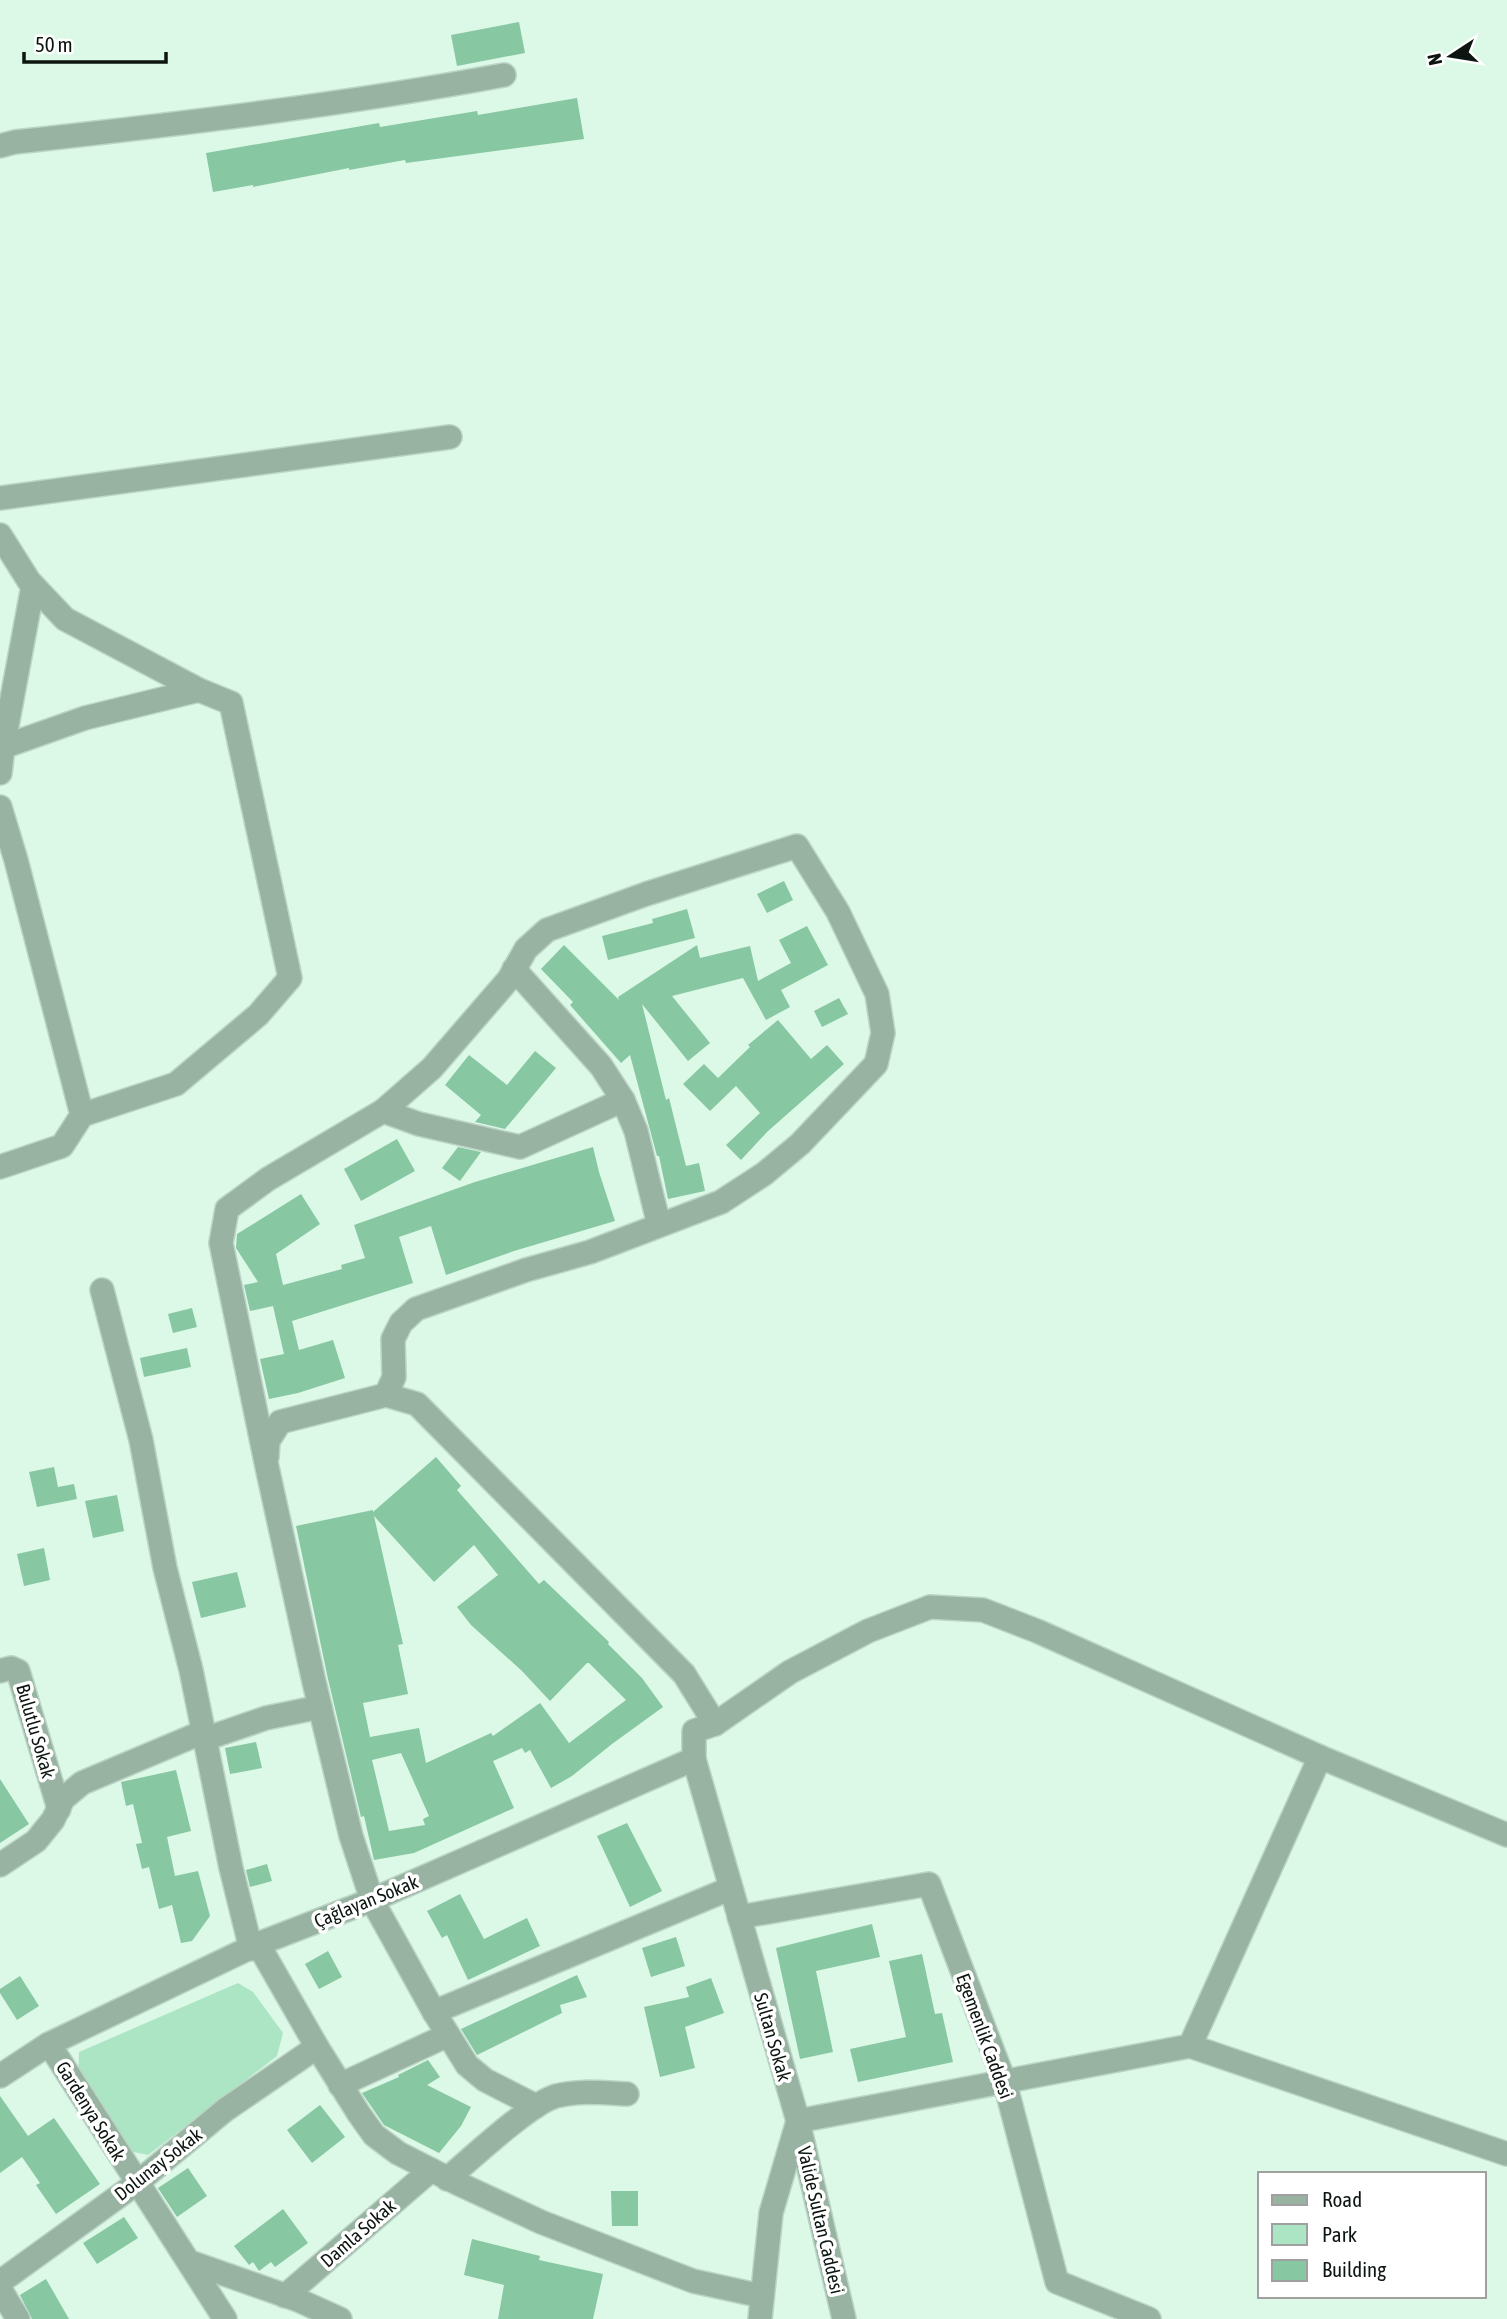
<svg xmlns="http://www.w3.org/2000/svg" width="1507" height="2319" font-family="'Asap Condensed',sans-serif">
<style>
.green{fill:#ace5c3}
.building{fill:#87c7a2;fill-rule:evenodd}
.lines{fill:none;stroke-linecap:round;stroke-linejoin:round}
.minor-casing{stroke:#bbd4c5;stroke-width:26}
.minor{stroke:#98b3a2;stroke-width:23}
.labels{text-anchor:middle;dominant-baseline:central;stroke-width:7;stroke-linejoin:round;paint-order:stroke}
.street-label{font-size:19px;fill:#0c1510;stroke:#fff}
</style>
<rect width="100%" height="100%" fill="#dcf8e7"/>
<polygon class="green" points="238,1983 253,1992 283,2033 277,2056 148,2155 124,2150 78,2081 79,2052"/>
<g class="building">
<polygon points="519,22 525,53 457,66 451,35"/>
<polygon points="577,98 584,139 406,163 405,160 349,170 349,168 253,187 253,185 213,192 206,153 379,123 380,127 477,111 478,115"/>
<polygon points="784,881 793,900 767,913 757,894"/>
<polygon points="687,909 695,938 608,960 602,936 653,923 652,919"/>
<polygon points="807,926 828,965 781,990 790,1007 766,1020 743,978 672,996 710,1043 688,1061 642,1004 666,1100 669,1098 686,1166 699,1163 705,1191 668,1199 659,1156 657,1156 630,1055 621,1063 570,1005 573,1002 541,969 564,945 619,1000 618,997 697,945 700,958 750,946 758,981 791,963 779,940"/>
<polygon points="839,998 848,1014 822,1027 814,1011"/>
<polygon points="778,1020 811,1059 827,1045 844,1064 767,1132 741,1160 726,1145 760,1113 736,1086 710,1111 683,1084 704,1064 718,1078 750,1047 748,1045"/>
<polygon points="535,1051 556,1068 505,1129 475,1122 481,1115 445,1085 469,1055 507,1085"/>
<polygon points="397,1139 415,1171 361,1201 344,1169"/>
<polygon points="458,1147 481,1152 460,1181 442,1168"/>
<polygon points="593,1147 599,1172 615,1221 514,1251 446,1275 431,1226 399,1237 413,1283 292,1321 299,1350 333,1340 345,1378 298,1393 269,1399 260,1359 284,1354 273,1306 250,1311 244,1285 258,1282 236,1248 237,1234 301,1194 320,1224 276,1254 283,1285 342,1269 341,1265 365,1258 354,1225 475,1182"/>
<polygon points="192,1308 197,1327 173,1333 168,1314"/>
<polygon points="187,1348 191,1367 144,1377 140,1358"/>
<path d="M436,1457L461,1486L457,1490L539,1584L544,1580L609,1642L608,1644L642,1678L663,1707L612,1744L572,1776L551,1788L530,1750L525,1753L522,1748L493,1761L514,1808L414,1853L374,1860L364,1816L361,1817L328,1679L296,1526L373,1510V1512ZM374,1516L434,1582L474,1545L498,1575L457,1607L471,1625L522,1671L550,1701L587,1663H589L626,1700L569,1743L540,1703L493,1736L491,1733L426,1763L419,1728L370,1737L363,1703L408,1694L398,1645L403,1644ZM401,1753L429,1816L423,1819L425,1825L389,1831L372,1760Z"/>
<polygon points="54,1467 58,1487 74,1484 77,1499 37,1507 29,1472"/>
<polygon points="117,1495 124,1531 93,1538 85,1501"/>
<polygon points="44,1548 50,1580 24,1586 17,1554"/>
<polygon points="237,1572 246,1607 201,1618 192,1582"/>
<polygon points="256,1742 262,1768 230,1774 225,1748"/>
<polygon points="176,1770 191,1831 167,1837 175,1876 198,1871 210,1916 192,1941 181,1943 172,1905 159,1909 149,1867 142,1869 136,1844 142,1843 133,1804 126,1806 121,1782"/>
<polygon points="0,1779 29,1824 0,1843"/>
<polygon points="627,1823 662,1891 630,1907 597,1836"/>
<polygon points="267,1864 272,1881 250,1887 246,1870"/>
<polygon points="460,1894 484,1939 527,1918 540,1946 468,1980 447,1935 442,1938 427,1911"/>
<polygon points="872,1924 880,1957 816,1971 833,2052 800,2059 776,1948"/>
<polygon points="676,1937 685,1966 651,1977 642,1948"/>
<polygon points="328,1951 342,1977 319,1989 305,1964"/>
<polygon points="922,1954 935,2014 942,2013 953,2062 858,2082 850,2049 906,2037 889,1961"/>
<polygon points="577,1975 587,1997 560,2005 562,2013 477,2055 461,2029"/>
<polygon points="20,1976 39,2006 17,2020 0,1993 0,1989"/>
<polygon points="711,1978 724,2013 685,2027 695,2068 660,2077 644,2007 689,1997 686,1987"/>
<polygon points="428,2060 440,2077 427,2085 471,2107 461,2126 439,2153 384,2125 362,2093 399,2077 398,2075"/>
<polygon points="0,2096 28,2136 54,2118 100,2184 56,2214 36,2185 40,2183 22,2157 0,2173"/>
<polygon points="320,2105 345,2137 312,2163 287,2130"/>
<polygon points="188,2168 207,2196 177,2217 158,2188"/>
<polygon points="611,2191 638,2191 638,2226 612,2226"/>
<polygon points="283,2209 308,2243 275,2267 271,2262 259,2271 253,2262 249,2265 234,2246"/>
<polygon points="124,2217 138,2238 97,2264 83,2243"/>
<polygon points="472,2239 540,2256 539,2260 603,2274 593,2319 498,2319 504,2285 464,2275"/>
<polygon points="46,2279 69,2319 32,2319 20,2295"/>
</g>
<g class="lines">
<g class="minor-casing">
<g id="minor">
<path d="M0,146L15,142C179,124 342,105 504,75"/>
<polyline points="0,498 450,437"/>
<polyline points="0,535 29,581 65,619 199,690 231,703 290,978 258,1015 176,1084 82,1115"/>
<polyline points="3,747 33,586"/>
<polyline points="0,773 3,747 85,718 199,690"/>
<polyline points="0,807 16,860 82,1115 62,1146 0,1167"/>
<polyline points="514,969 601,1066 623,1100 636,1131 659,1225"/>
<polyline points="383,1111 419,1124 520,1147 623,1100"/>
<polyline points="102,1290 141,1440 165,1568 191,1670 231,1868 251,1949"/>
<polyline points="386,1395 394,1377 393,1339 401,1323 416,1309 526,1270 590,1252 721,1202 764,1174 800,1144 876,1064 883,1033 877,994 838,912 797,846 646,894 547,930 526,949 509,979 432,1068 383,1111 268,1179 227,1209 221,1243 267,1467 314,1682 351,1836 372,1900 434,2012 467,2065 485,2080 536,2106"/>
<polyline points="267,1457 268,1441 280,1422 386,1395 417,1404 684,1674 715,1724"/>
<polyline points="0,1671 11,1668 18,1671 59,1809"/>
<polyline points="205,1739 266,1718 320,1707"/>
<polyline points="694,1759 798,2121 771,2213 760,2319"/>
<polyline points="0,1865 36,1841 53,1820 63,1799 82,1783 203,1732"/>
<polyline points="739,1917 929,1884 1005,2083 1057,2282 1149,2319"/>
<polyline points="258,1944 317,2047 359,2114 374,2135 398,2153 457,2183 541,2222 693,2281 762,2296"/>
<polyline points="434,2012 729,1889"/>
<polyline points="49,2044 225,2319"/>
<polyline points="1190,2046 1507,2154"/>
<polyline points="0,2076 49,2044 258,1944 372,1900 694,1759 694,1731 715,1724 790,1672 868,1631 930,1607 983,1610 1037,1631 1320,1757 1507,1835"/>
<polyline points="340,2085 448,2035"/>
<path d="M447,2179C471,2159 529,2104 556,2096C579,2090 603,2093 627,2094"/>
<polyline points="190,2262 298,2300 340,2319"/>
<polyline points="0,2282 137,2183 225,2110 317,2047"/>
<polyline points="0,2289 18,2319"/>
<polyline points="285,2296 431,2170"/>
<polyline points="844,2319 798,2121 1190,2046 1320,1757"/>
</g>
</g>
<use href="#minor" class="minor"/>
</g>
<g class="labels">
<g class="street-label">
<text transform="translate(36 1731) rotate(74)">Bulutlu Sokak</text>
<text transform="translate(366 1901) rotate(-22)">Çağlayan Sokak</text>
<text transform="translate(985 2036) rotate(70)">Egemenlik Caddesi</text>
<text transform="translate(773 2037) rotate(74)">Sultan Sokak</text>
<text transform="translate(91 2111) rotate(58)">Gardenya Sokak</text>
<text transform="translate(158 2164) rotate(-38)">Dolunay Sokak</text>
<text transform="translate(821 2220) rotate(77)">Valide Sultan Caddesi</text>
<text transform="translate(358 2233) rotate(-41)">Damla Sokak</text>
</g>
</g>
<rect x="1258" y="2172" width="228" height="126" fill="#ffffff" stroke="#9ea19f" stroke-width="2"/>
<rect x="1272" y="2195" width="35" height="10" fill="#98b3a2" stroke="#9ea19f" stroke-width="2"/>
<text x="1322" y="2207" font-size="21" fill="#0c1510">Road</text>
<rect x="1272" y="2224" width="35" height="21" fill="#ace5c3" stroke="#9ea19f" stroke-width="2"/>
<text x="1322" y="2242" font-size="21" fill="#0c1510">Park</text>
<rect x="1272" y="2260" width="35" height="21" fill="#87c7a2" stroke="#9ea19f" stroke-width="2"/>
<text x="1322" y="2277" font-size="21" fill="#0c1510">Building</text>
<g transform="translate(1451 56) rotate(258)" stroke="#ffffff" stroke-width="5" paint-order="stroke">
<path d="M0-5L12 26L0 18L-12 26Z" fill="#0c1510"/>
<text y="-10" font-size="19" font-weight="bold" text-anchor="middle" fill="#0c1510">N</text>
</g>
<path d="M24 52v10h142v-10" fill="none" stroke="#0c1510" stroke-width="3.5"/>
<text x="35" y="52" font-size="21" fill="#0c1510" stroke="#ffffff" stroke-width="5" paint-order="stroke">50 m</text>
</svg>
